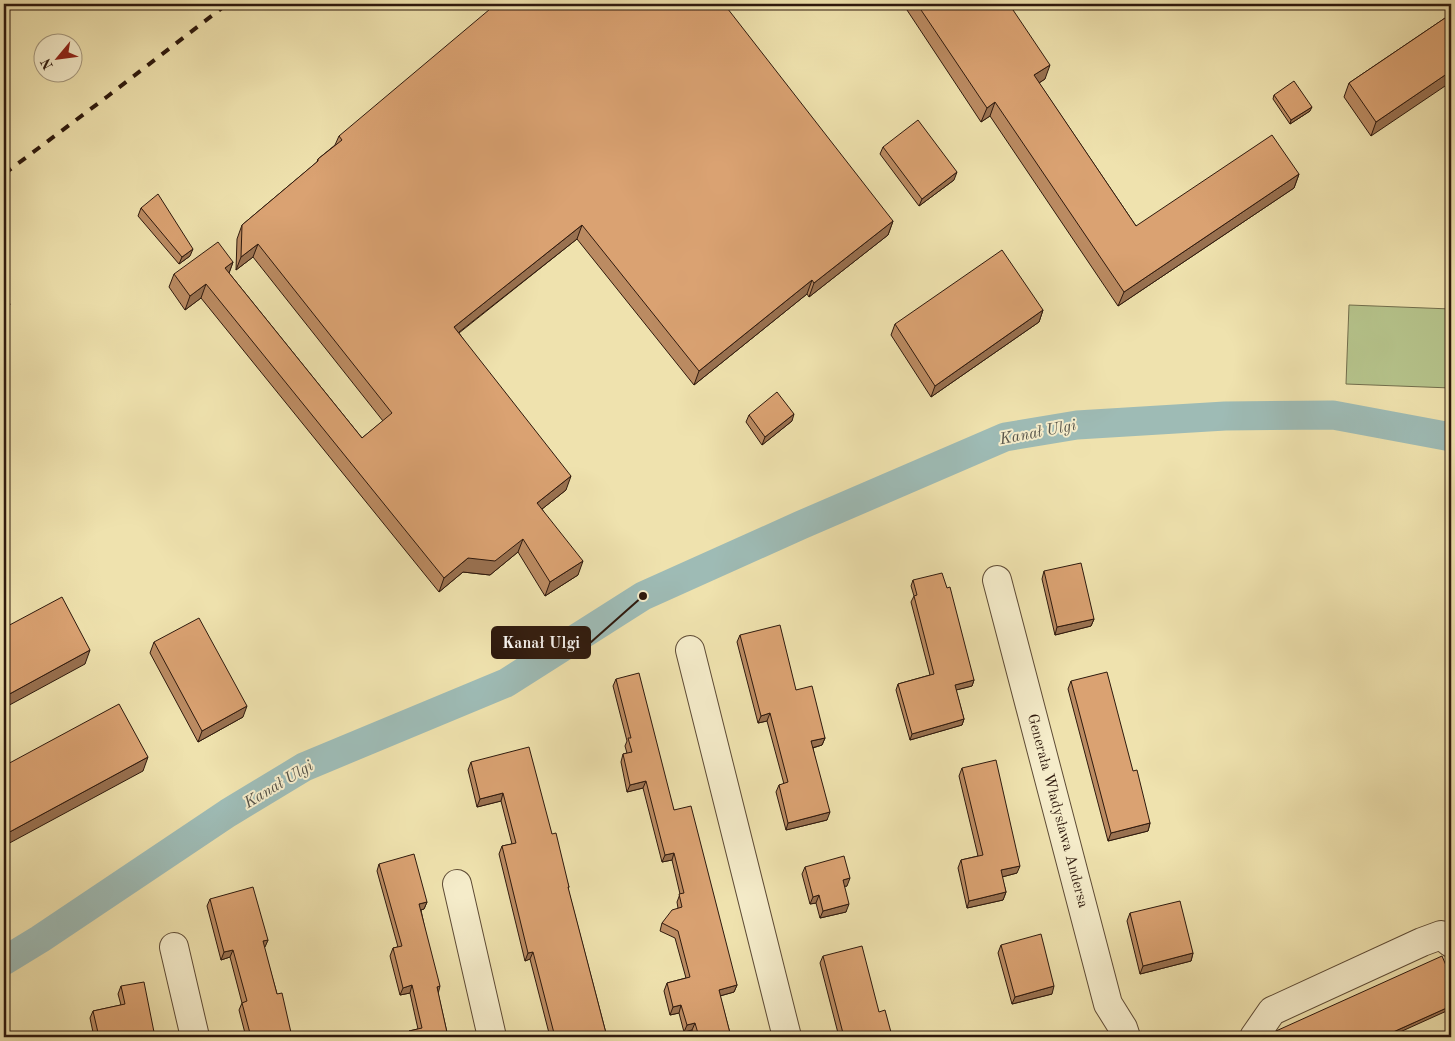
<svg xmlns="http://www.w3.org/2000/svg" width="1455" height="1041" font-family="'Old Standard TT',serif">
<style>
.grass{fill:#b6c48c;stroke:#726e4c}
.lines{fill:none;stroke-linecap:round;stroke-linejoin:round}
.canal{stroke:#9ebbb5;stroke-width:29}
.street-casing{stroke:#5e4b35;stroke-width:30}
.street{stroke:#f5ecca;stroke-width:28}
.rail{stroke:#2e190d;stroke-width:4;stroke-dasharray:9 9;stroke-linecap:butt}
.wall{fill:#bb8b62;stroke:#2e190d}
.shaded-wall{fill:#997150;stroke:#2e190d}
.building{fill:#daa272;stroke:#2e190d}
.labels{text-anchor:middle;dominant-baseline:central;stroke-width:4;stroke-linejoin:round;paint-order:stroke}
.street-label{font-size:15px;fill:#2e190d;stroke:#f5ecca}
.water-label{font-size:16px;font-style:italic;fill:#555248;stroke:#f5ecca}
.leader{fill:none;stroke:#2e190d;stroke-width:2}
.callout-dot{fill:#2e190d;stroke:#f5ecca;stroke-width:2}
.callout{fill:#2e190d;stroke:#2e190d;stroke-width:2}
.callout-label{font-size:16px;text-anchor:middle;font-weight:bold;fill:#fff}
</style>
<rect width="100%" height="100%" fill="#efe2ae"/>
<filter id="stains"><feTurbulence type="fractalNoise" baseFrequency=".004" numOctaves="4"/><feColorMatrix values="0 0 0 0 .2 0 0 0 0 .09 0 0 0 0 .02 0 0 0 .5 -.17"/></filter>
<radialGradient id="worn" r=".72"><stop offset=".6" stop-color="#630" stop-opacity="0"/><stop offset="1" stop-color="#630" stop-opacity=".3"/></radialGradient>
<polygon class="grass" points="1349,305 1451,309 1451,388 1346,384"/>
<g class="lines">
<polyline class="canal" points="4,961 40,939 228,813 304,767 506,683 643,596 801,525 1005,437 1077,425 1225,416 1333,415 1451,437"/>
<g class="street-casing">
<g id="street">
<polyline points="997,580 1108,1004 1123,1028 1126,1037"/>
<polyline points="690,650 787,1037"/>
<polyline points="457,884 492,1037"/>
<polyline points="174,947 195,1037"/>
<polyline points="1254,1037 1272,1011 1422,942 1441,935 1451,943"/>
</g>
</g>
<use href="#street" class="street"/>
<polyline class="rail" points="4,174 108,96 227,4"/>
</g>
<g class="wall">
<polygon points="903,4 1009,4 1045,79 1039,83 1136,226 1299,174 1294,188 1118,306 990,116 981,122"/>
<polygon points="1451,14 1371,136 1344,97 1349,83"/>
<polygon points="1274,95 1310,111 1290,124 1273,99"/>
<polygon points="339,136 893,221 888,235 809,297 807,294 694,385 577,239 459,333 566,490 542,509 578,575 545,596 518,552 490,575 463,572 439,592 201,298 185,310 169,287 174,274 233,262 229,273 362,438 383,421 253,257 236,270 237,239 242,225 317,162 318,159 335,145"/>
<polygon points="883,147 954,180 919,206 880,154"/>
<polygon points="141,208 190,256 179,264 138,216"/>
<polygon points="1043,310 1039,322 931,397 891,335 895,324"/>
<polygon points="749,415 792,421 762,445 746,422"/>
<polygon points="1044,571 1094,619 1091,626 1055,635 1042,579"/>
<polygon points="913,580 974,680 972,686 956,690 964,719 962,725 910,740 896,690 898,684 930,675 911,602 914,596 911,586"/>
<polygon points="740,635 796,690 825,738 822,745 813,748 827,820 786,830 776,792 779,785 784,784 767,721 758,723 737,642"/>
<polygon points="154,642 243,717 198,742 150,653"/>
<polygon points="616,679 674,810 737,985 734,992 720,996 731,1037 694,1037 692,1030 684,1032 679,1013 670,1015 664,991 667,983 686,978 675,938 660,931 662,923 678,908 677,902 680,894 672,860 662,862 643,788 627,792 621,762 623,754 627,753 625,746 627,741 613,686"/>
<polygon points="1071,681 1150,823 1148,831 1108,841 1068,689"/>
<polygon points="471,762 552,834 569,887 568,889 607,1037 550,1037 530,959 525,961 499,854 502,846 512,844 501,801 477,807 468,770"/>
<polygon points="962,768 1017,873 1002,877 1006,892 1003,900 967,908 958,868 961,860 978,856 959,776"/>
<polygon points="379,864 427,902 424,909 421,910 438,993 448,1037 406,1037 409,1031 418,1029 410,993 400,995 390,956 393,948 398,947 377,871"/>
<polygon points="805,867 847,886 844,886 846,912 820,918 816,903 810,904 802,874"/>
<polygon points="210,899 268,940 264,948 277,994 292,1037 246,1037 239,1010 242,1003 230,957 221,960 207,906"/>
<polygon points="1130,913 1193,953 1191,961 1140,974 1127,921"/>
<polygon points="1001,945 1052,994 1012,1004 998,953"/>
<polygon points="823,956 879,1012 892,1036 891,1037 839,1037 820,963"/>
<polygon points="121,986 152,1037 94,1037 90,1018 93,1011 121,1005 118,994"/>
</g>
<g class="shaded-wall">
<polygon points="1050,65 1045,79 1028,90 1034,75"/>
<polygon points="1451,71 1451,82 1371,136 1376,122"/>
<polygon points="995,102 990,116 981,122 987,108"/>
<polygon points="1312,107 1310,111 1290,124 1291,120"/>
<polygon points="957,172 954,180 919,206 922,199"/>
<polygon points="1299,174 1294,188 1118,306 1124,292"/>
<polygon points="893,221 888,235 809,297 814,283"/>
<polygon points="582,225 577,239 449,340 454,327"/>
<polygon points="258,244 253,257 236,270 241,257"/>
<polygon points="193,249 190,256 179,264 182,257"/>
<polygon points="233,262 228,276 225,268"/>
<polygon points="812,280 807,294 694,385 699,371"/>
<polygon points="206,284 201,298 185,310 190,296"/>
<polygon points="10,304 7,312 4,315 4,309"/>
<polygon points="1043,310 1039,322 931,397 935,386"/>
<polygon points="794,414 792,421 762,445 765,437"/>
<polygon points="571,476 566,490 532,517 537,503"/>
<polygon points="523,539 518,552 490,575 463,572 439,592 444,578 468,558"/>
<polygon points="583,561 578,575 545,596 550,582"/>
<polygon points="1094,619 1091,626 1055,635 1057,627"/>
<polygon points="90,650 85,664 4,708 4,697"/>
<polygon points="974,680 972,686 952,691 955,685"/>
<polygon points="247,706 243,717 198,742 202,731"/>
<polygon points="770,713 767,721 758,723 761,716"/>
<polygon points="964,719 962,725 910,740 912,734"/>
<polygon points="825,738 822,745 808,749 811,741"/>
<polygon points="148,757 143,771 4,846 4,835"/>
<polygon points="646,781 643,788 627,792 630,785"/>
<polygon points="503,793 501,801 477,807 480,799"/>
<polygon points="830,812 827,820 786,830 788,823"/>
<polygon points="1150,823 1148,831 1108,841 1111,833"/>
<polygon points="674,853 672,860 662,862 665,855"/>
<polygon points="1020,866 1017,873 998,878 1001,870"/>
<polygon points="850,878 847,886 840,887 843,880"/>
<polygon points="1006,892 1003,900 967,908 969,901"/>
<polygon points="819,895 816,903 810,904 813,897"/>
<polygon points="427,902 424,909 417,911 419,904"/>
<polygon points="849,904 846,912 820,918 823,911"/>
<polygon points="268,940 265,947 260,949 263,941"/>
<polygon points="233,950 230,957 221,960 224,952"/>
<polygon points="533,952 530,959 525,961 528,953"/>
<polygon points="1193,953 1191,961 1140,974 1143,966"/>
<polygon points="412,985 410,993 400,995 403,988"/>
<polygon points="737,985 734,992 716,997 719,990"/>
<polygon points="440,986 438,994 437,987"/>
<polygon points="1054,986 1052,994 1012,1004 1015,997"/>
<polygon points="681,1005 679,1013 670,1015 673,1007"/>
<polygon points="1451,1006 1451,1009 1389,1037 1382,1037"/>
<polygon points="695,1023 692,1030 684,1032 687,1025"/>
<polygon points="154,1032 152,1037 143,1037 144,1034"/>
</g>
<g class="building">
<polygon points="496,4 724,4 893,221 814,283 812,280 699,371 582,225 454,327 571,476 537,503 583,561 550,582 523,539 495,561 468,558 444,578 206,284 190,296 174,274 218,242 233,262 225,268 362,438 392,413 258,244 241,257 242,225 318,161 318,159 342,140 339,136"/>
<polygon points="917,4 1009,4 1050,65 1034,75 1136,226 1272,135 1299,174 1124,292 995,102 987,108"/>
<polygon points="1451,14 1451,71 1376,122 1349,83"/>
<polygon points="1294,81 1312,107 1291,120 1274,95"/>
<polygon points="918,120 957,172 922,199 883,147"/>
<polygon points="158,194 193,249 182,257 141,208"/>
<polygon points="1002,250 1043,310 935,386 895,324"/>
<polygon points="4,296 10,304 4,309"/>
<polygon points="777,392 794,414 765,437 749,415"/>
<polygon points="1081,563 1094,619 1057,627 1044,571"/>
<polygon points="942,573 947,588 950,587 974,680 955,685 964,719 912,734 898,684 934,674 914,596 917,595 913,580"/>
<polygon points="62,597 90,650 4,697 4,628"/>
<polygon points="199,618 247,706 202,731 154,642"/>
<polygon points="780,625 796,690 812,686 825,738 811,741 830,812 788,823 779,785 788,782 770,713 761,716 740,635"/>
<polygon points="1107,672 1133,771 1137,770 1150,823 1111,833 1071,681"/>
<polygon points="639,673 674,810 691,806 737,985 719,990 731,1037 699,1037 695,1023 687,1025 681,1005 673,1007 667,983 690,977 678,931 662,923 672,910 682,907 679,894 684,893 674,853 665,855 646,781 630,785 623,754 632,752 628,738 631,738 616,679"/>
<polygon points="119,704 148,757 4,835 4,766"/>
<polygon points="529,747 552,834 556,833 569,887 568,887 607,1037 555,1037 533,952 528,953 502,846 516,843 503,793 480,799 471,762"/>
<polygon points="996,760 1020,866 1001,870 1006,892 969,901 961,860 983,855 962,768"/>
<polygon points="414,854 427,902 419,904 440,986 437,987 448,1037 410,1037 409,1031 422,1028 412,985 403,988 393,948 402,946 379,864"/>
<polygon points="844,856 850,878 843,880 849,904 823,911 819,895 813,897 805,867"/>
<polygon points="253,887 268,940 263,941 277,994 282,993 292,1037 251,1037 242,1003 247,1001 233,950 224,952 210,899"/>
<polygon points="1180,901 1193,953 1143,966 1130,913"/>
<polygon points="1041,934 1054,986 1015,997 1001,945"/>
<polygon points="862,946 879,1012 885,1010 892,1036 887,1037 844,1037 823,956"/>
<polygon points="1442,956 1451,977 1451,1006 1382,1037 1275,1037 1274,1034 1276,1031"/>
<polygon points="144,982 154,1032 144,1034 144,1037 99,1037 93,1011 125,1004 121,986"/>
</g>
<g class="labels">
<g class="street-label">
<text transform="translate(1057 811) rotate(75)">Generała Władysława Andersa</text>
</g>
<g class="water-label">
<text transform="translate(1038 433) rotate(-11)">Kanał Ulgi</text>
<text transform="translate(279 785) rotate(-31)">Kanał Ulgi</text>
</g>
</g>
<path class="leader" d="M643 596L590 643"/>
<circle class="callout-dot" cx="643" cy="596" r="5"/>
<rect class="callout" x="492" y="627" width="98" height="31" rx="5"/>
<g class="callout-label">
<text x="541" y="648">Kanał Ulgi</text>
</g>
<rect width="1455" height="1041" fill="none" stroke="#efe2ae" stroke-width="20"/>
<rect x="5" y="5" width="1445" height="1031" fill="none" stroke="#2e190d" stroke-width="2.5"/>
<rect x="10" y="10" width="1435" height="1021" fill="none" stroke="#2e190d"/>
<g transform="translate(58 58) rotate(241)"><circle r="24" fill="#f5ecca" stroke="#a5987e"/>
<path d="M0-4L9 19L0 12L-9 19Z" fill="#8f2418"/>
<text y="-8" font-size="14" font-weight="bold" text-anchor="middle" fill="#2e190d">N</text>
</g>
<rect width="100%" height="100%" filter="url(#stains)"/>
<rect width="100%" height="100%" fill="url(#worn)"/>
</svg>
